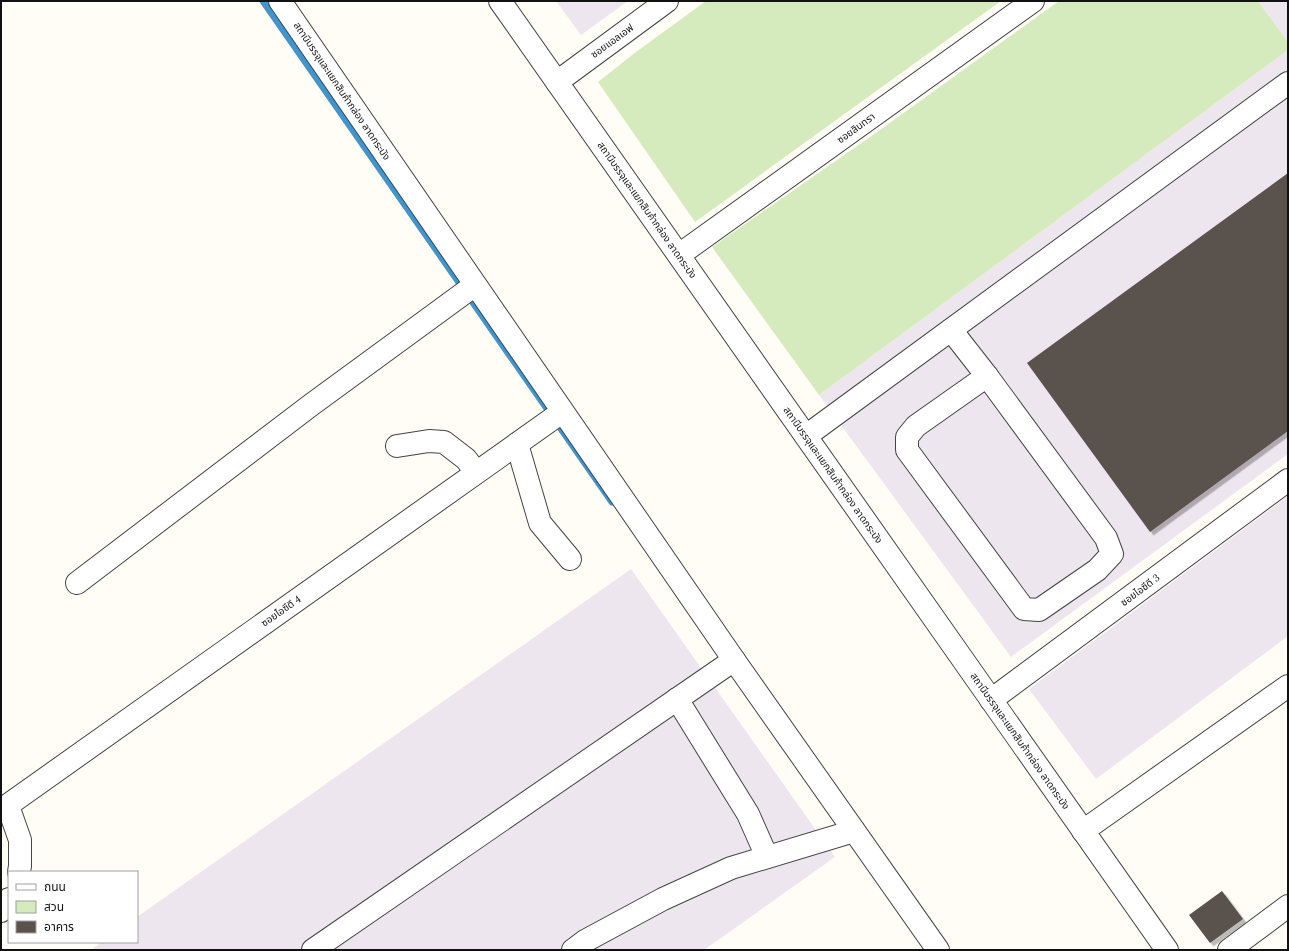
<svg xmlns="http://www.w3.org/2000/svg" width="1289" height="951" font-family="Lora,'Noto Sans Thai',serif">
<style>
.industrial{fill:#eee6ef}
.green{fill:#d5ebbd}
.lines{fill:none;stroke-linecap:round;stroke-linejoin:round}
.stream{stroke:#3f96cf;stroke-width:7}
.building{fill:#5a524d;filter:url(#shadow)}
.minor-casing{stroke:#444;stroke-width:24}
.minor{stroke:#fff;stroke-width:22}
.labels{text-anchor:middle;dominant-baseline:central;stroke-width:4;stroke-linejoin:round;paint-order:stroke}
.street-label{font-size:10px;fill:#111;stroke:#fff}
</style>
<defs>
<filter id="shadow"><feDropShadow dx="3.5" dy="3.5" stdDeviation="0" flood-color="#0004"/></filter>
</defs>
<rect width="100%" height="100%" fill="#fffdf5"/>
<g class="industrial">
<polygon points="556,1 628,1 581,35"/>
<polygon points="1258,1 1288,1 1288,42"/>
<polygon points="1288,50 1288,454 1011,657 819,395"/>
<polygon points="1288,496 1288,636 1096,779 1029,689"/>
<polygon points="631,569 835,857 704,950 91,950 102,942 137,942 137,917"/>
</g>
<g class="green">
<polygon points="706,1 1001,1 695,222 598,82 636,52"/>
<polygon points="1059,1 1258,1 1288,42 1288,50 819,395 712,247 880,130"/>
</g>
<g class="lines">
<polyline class="stream" points="263,1 612,502"/>
</g>
<g class="building">
<polygon points="1288,173 1288,431 1150,532 1027,363"/>
<polygon points="1222,891 1243,919 1210,943 1189,915"/>
</g>
<g class="lines">
<g class="minor-casing">
<g id="minor">
<polyline points="280,1 734,660 938,950"/>
<polyline points="500,1 1167,950"/>
<polyline points="557,82 667,1"/>
<polyline points="679,255 1033,1"/>
<polyline points="951,330 987,376"/>
<polygon points="987,376 1106,538 1112,554 1097,570 1039,610 1024,609 907,450 907,437 916,426"/>
<polyline points="806,436 1288,83"/>
<polyline points="517,444 540,523 570,559"/>
<polyline points="397,446 429,441 444,442 466,459 476,472"/>
<polyline points="77,583 311,405 475,285"/>
<polyline points="677,699 748,814 767,857"/>
<polyline points="991,700 1288,480"/>
<polyline points="8,806 20,840 20,866 19,872"/>
<polyline points="1,810 562,412"/>
<polyline points="1083,831 1288,686"/>
<polyline points="1,911 9,899"/>
<polyline points="313,950 734,660"/>
<polyline points="573,950 585,941 663,899 731,868 854,831"/>
<polyline points="1229,950 1288,906"/>
</g>
</g>
<use href="#minor" class="minor"/>
</g>
<g class="labels">
<g class="street-label">
<text transform="translate(612 41) rotate(-36)">ซอยแอลเอฟ</text>
<text transform="translate(342 91) rotate(56)">สถานีบรรจุและแยกสินค้ากล่อง ลาดกระบัง</text>
<text transform="translate(856 128) rotate(-36)">ซอยสินทรา</text>
<text transform="translate(647 210) rotate(55)">สถานีบรรจุและแยกสินค้ากล่อง ลาดกระบัง</text>
<text transform="translate(833 475) rotate(55)">สถานีบรรจุและแยกสินค้ากล่อง ลาดกระบัง</text>
<text transform="translate(1140 590) rotate(-37)">ซอยไอซีดี 3</text>
<text transform="translate(281 611) rotate(-35)">ซอยไอซีดี 4</text>
<text transform="translate(1020 741) rotate(55)">สถานีบรรจุและแยกสินค้ากล่อง ลาดกระบัง</text>
</g>
</g>
<rect width="1289" height="951" fill="none" stroke="#111111" stroke-width="4"/>
<rect x="8" y="871" width="130" height="72" fill="#ffffff" stroke="#a0a0a0"/>
<rect x="16" y="884" width="20" height="6" fill="#ffffff" stroke="#a0a0a0"/>
<text x="44" y="891" font-size="12" fill="#111111">ถนน</text>
<rect x="16" y="901" width="20" height="12" fill="#d5ebbd" stroke="#a0a0a0"/>
<text x="44" y="911" font-size="12" fill="#111111">สวน</text>
<rect x="16" y="921" width="20" height="12" fill="#5a524d" stroke="#a0a0a0"/>
<text x="44" y="931" font-size="12" fill="#111111">อาคาร</text>
</svg>
